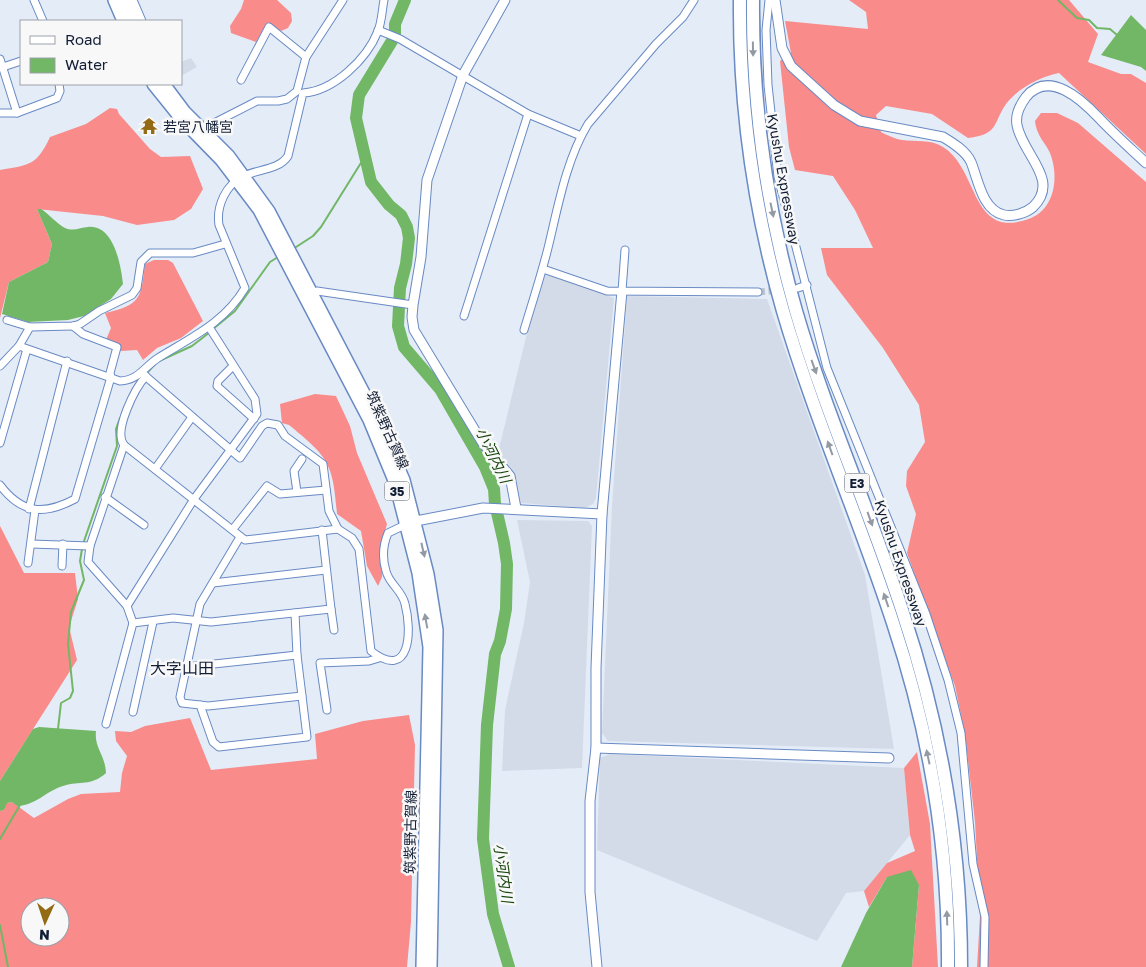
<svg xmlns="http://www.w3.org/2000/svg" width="1146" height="967" font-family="'Golos Text','Noto Sans JP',sans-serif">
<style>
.built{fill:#d3dbe9}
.forest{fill:#f98b8a;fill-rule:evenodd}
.water{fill:#71b765}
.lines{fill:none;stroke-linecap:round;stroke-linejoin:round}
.stream{stroke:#71b765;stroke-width:2}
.river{stroke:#71b765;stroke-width:12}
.minor-tunnel{stroke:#bac3d1;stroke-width:7;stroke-dasharray:7 3.5;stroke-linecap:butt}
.minor-casing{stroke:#698ac3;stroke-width:9}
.tertiary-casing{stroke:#698ac3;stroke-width:11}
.primary-casing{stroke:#698ac3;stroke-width:14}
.motorway-casing{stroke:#698ac3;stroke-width:15}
.minor{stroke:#fff;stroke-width:7}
.tertiary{stroke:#fff;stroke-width:9}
.primary{stroke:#fff;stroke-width:11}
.motorway{stroke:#fff;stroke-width:12}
.oneway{fill:#949aa4}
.labels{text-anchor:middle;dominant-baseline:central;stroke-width:5;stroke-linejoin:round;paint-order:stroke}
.shield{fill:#f8f8f8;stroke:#575f70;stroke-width:1}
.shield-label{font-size:12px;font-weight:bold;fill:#121e35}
.poi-label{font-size:14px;fill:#121e35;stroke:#f8f8f8;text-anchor:start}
.street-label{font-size:14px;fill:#121e35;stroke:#f8f8f8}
.water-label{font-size:15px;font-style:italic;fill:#17460e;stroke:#f8f8f8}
.quarter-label{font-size:16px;fill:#121e35;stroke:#f8f8f8}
</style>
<rect width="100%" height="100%" fill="#e4ecf8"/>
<g class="built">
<polygon points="191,58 197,67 181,76 181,62"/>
<polygon points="546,273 614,298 596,498 593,504 585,508 521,503 516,480 509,465 498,453 526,337"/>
<polygon points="627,296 767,299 865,575 894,749 608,741 602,733 612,506"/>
<polygon points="517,520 588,521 592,526 582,768 502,771 505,710 524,623 530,582"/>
<polygon points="610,754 904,768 910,835 864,891 846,893 817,941 597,850 600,758"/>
</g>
<g class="forest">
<polygon points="244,0 277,0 291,13 292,21 288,28 281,31 267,23 256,42 231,33 230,26 241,9"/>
<path d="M849,0H1069L1098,34L1088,62L1121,74H1131L1146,83V154L1059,73C1040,77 1018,88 1006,104C992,125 999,134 968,138L932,114L886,106L876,115L881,132C887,135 895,139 902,140C915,142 931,139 943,147C980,170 970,242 1031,218C1054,208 1058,180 1052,159C1049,145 1037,139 1035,121L1041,113H1057L1078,123L1146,182V967H977L980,916L975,822L965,734L955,686L907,553L916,514L906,486L907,471L925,442L919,405L883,348L827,275L821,248H873L855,210L833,176L795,170L789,147L780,61L791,53L785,21L868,29L866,12Z"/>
<path d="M110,108L117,109L119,114L150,149L161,157L190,156L203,189L191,209L174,220L137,225L103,216L37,209L52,244L48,262L9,282L0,318V170C30,165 37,165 50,137L86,124Z"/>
<path d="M154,260H168L173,263L203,321L181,338L157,348L143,360L137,350L121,351L105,342L111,328L105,313C141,305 141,298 145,264Z"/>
<path d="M315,394L336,396L350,426L357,453L387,524L382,542V577L378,586L367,566L361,531L337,514C333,462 328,457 289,425L282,423L280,404Z"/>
<polygon points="0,526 24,573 75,573 78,599 69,627 77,660 0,781"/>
<path d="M409,715L415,745L411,922L407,967H0V811L4,810L6,803L12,802L34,818L68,799L81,794L120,792L122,773L127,756L116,741L115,731L131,732L145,726L190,718L211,770L317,759L315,734L363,721ZM30,907H60V937H30Z"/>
<polygon points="917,752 930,824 938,967 912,967 919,885 887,877 869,907 864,891 887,863 915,851 910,835 904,768"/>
</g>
<g class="water">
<polygon points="1131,15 1146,30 1146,71 1141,67 1101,55"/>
<path d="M37,209H41C49,214 57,224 65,228C74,232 81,227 88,227C114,224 121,266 123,284L111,299L84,316L68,320L28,322L2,314L9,282L48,262L52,244Z"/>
<path d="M39,727L96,731C94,748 105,754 106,773C90,787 81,780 63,786C46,791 35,806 17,806L12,802L7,803L4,810L0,811V781L33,729Z"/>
<polygon points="911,870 919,885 912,967 841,967 866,913 887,877"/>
</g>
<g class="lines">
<g class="stream">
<polyline points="1058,0 1077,18 1089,20 1097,28 1110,29 1117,35"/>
<polyline points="293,249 313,236 321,227 364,158"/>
<polyline points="213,329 235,311 270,262 278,257"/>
<polyline points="146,374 157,362 192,346 210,332"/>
<polyline points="132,391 140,379"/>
<polyline points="83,544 117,446 116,429 120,418"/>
<polyline points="58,729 61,703 70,698 73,691 68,644 71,612 84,580 80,561 82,549"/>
<polyline points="0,839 20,805"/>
<polyline points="0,925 8,967"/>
</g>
<polyline class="river" points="405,0 395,24 395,36 359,95 356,118 371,182 389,205 401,215 407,227 409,238 406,264 400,288 398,326 404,347 440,389 485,467 494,489 495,504 504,543 507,564 506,609 500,641 495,654 487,725 483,839 493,914 509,967"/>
<polyline class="minor-tunnel" points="758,292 780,290"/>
<g class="minor-casing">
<g id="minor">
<polyline points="34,0 43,21"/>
<polyline points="133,0 142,21"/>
<polyline points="769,0 766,30 768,85 778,177 827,368 926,614 948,680 961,733 973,864 985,917 984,967"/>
<polyline points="378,30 400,39 528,114 581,136"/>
<polyline points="0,59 17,113"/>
<polyline points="3,67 21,61"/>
<polyline points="241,80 269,27 306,57"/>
<polyline points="0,113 17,113 57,98 60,91 59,84"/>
<polyline points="212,124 257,101 278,101 287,99 297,91 306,57 343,0"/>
<polyline points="543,269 607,291 758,292"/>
<polyline points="798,288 807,285"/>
<polyline points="622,291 625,250"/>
<polyline points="312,293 317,291 413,305"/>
<polyline points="464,316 528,114"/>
<polyline points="7,320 30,327"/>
<path d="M524,330C532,303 541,276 548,248C558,207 566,160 588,124L656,44L683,17L694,0"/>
<polyline points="19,346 30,327 73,326 80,324 99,311 132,295 137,288 141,262 150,253 193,253 225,244"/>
<path d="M0,366L19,346L120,381C139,380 144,367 158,358C192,337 224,323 245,288L219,225C216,206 226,184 244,176C258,169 279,170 288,156L303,93C334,91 367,59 378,31C382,21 382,10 384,0"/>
<polyline points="233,366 218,381 217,386 254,419"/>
<polyline points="143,374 240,458 262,426 267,423 278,425 285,436 323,464 329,511 338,529"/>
<path d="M146,376C135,388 113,431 124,445L245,540L338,529L352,538L359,549L371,651C411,682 412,630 405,604C402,590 389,584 386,571C382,558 383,545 388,533L409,523"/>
<polyline points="0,443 27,349"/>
<polyline points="124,445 90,546 88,562 127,606 133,623"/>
<polyline points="155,469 192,417"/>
<path d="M0,485C21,513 43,516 75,499L111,377L110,373L117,347L83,334L73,326"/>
<polyline points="297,492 294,471 302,459"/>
<polyline points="105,497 144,525"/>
<polyline points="29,509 67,361"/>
<polyline points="233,529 267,486 280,494 326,490"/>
<polyline points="240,537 200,604 180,697 182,703 200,705 213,742 219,747 307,737 297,655 295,613"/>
<polyline points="31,544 90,546"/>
<polyline points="28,563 35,510"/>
<polyline points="62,566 63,544"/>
<polyline points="213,583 326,570"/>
<polyline points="127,606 194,499 257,414 255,399 209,327"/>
<polyline points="331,609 334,630"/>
<polyline points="186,667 297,655"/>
<polyline points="200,705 208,706 302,696"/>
<polyline points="327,710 320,663 369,661 379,658"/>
<polyline points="133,712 153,622"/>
<polyline points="106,724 133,623 173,618 211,622 331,609 322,530"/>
</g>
</g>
<g class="tertiary-casing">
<g id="tertiary">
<polyline points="505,0 463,75 427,180 421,257 413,305 412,317 414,330 482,442 510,476 516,508"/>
<path d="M775,0L782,48L791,66L834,105L860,121L943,137C953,143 966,151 971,162C978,179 982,210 1004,215C1013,217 1026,213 1033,207C1061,180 1022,154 1017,125C1015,115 1020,105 1026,97C1049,69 1082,100 1099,118C1114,134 1130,148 1146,163"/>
<polyline points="416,521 483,508 602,514"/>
<polyline points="596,748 889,758"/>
<polyline points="597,967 590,892 590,801 596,748 596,668 602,514 622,291"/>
</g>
</g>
<g class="primary-casing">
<g id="primary">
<polyline points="114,0 123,21"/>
<polyline points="124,0 133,21"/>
<polyline points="153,84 182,120 221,160 259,210 369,420 395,483 418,573 429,647 422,967"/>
<polyline points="164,84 185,112 229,156 269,211 375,414 404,480 428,574 437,630 431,967"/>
</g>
</g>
<g class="motorway-casing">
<g id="motorway">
<path d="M740,0C739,105 754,210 783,311C814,417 859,518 893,623C930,734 949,850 948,967"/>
<path d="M753,0C752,105 767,210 796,311C826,414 870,511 903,613C941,727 961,846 961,967"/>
</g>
</g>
<use href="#minor" class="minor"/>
<use href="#tertiary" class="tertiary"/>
<use href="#primary" class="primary"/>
<use href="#motorway" class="motorway"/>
</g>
<defs><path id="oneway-solid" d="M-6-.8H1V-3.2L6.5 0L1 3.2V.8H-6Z" transform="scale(1.25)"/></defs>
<g class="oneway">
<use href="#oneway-solid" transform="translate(753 49) rotate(89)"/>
<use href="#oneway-solid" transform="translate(772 210) rotate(78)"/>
<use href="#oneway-solid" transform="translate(814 367) rotate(70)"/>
<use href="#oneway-solid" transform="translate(830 448) rotate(-110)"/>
<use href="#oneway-solid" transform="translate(870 519) rotate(70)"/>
<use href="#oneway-solid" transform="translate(423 550) rotate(77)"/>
<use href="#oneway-solid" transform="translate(886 600) rotate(-109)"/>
<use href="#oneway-solid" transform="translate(426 621) rotate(-100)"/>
<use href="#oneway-solid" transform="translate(928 757) rotate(-102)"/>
<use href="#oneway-solid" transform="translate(947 918) rotate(-92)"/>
</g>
<defs>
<g id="temple-bare" transform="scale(1.35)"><path d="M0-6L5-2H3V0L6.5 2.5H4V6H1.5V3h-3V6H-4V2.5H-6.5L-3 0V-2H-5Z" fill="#936b15" stroke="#f8f8f8" stroke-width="2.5" paint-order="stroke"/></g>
</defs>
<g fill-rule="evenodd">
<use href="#temple-bare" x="149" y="126"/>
</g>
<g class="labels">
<g class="shield">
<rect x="844.5" y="473.5" width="25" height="19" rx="4"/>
<rect x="384.5" y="481.5" width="25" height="19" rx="4"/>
</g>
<g class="shield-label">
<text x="857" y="483">E3</text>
<text x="397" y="491">35</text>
</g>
<g class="poi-label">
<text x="163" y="126">若宮八幡宮</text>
</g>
<g class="street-label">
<text transform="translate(784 179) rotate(80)">Kyushu Expressway</text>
<text transform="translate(388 430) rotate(66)">筑紫野古賀線</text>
<text transform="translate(901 563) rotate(71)">Kyushu Expressway</text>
<text transform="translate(410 832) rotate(-89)">筑紫野古賀線</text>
</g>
<g class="water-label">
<text transform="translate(494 455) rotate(64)">小河内川</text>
<text transform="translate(504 873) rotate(82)">小河内川</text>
</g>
<g class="quarter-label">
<text x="182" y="668">大字山田</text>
</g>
</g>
<rect x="20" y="20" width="162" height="65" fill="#f8f8f8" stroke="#9ca1aa"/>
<rect x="30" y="36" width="25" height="8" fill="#ffffff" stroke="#9ca1aa"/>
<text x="65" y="45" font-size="15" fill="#121e35">Road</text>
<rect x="30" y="58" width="25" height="15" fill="#71b765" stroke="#9ca1aa"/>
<text x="65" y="70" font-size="15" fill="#121e35">Water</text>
<g transform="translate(45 922) rotate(183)"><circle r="24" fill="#f8f8f8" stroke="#9ca1aa"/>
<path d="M0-4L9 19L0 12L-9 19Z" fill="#936b15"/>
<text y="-8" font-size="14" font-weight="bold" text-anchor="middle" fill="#121e35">N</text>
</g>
</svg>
